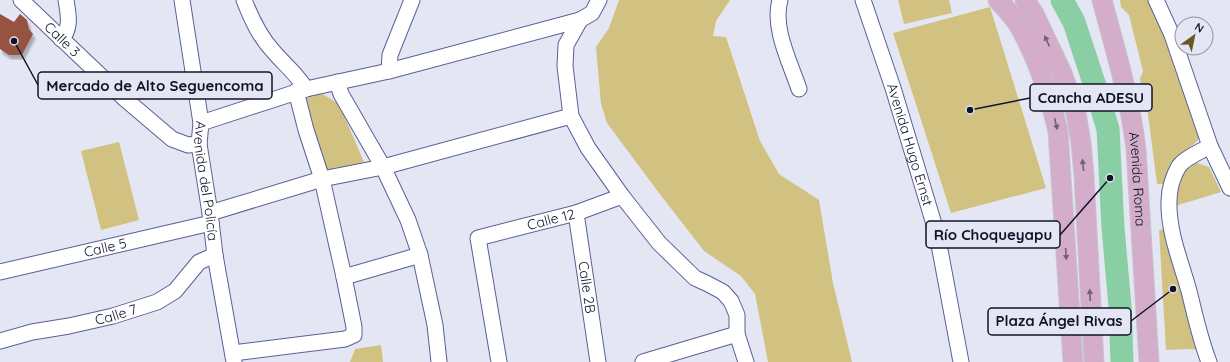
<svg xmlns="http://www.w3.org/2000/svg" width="1230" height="362" font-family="Quicksand,sans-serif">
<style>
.green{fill:#d2c281}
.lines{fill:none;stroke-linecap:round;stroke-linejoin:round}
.river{stroke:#89cfa3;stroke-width:23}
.building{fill:#965240;filter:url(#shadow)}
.minor-casing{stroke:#586097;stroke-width:17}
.major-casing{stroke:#c6c6cc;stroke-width:21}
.minor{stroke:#fff;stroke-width:15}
.major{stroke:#d3adca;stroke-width:19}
.oneway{fill:#72607a}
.labels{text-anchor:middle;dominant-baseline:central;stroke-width:3.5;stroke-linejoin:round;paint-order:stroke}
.street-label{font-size:14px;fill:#101329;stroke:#e4e7f3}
.leader{fill:none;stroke:#101329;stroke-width:1.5}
.callout-dot{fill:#101329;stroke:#e4e7f3;stroke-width:1.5}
.callout{fill:#e4e7f3;stroke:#101329;stroke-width:1.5}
.callout-label{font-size:15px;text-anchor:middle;font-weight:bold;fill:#101329}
</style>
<defs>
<filter id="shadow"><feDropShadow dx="2.5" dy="4.5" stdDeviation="1" flood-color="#0004"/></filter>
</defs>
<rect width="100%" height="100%" fill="#e4e7f3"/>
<g class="green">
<polygon points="619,0 730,0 716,21 713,36 726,37 760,141 779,174 819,200 833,283 852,362 768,362 755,294 741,276 704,251 659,193 607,123 601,104 596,47 609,28"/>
<polygon points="898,0 949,0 952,13 904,24"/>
<path d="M1120,0H1148L1165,39L1199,138C1197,144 1182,151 1176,159C1170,166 1167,175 1163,184H1157L1147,107L1140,79L1143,71L1129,15L1121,7Z"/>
<polygon points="990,7 1046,188 951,213 893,33"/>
<polygon points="319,92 339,104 364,162 323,173 303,100"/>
<polygon points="119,142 139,220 101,230 81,151"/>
<path d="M1197,163L1209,167L1221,192L1175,206C1177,190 1178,166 1197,163Z"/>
<polygon points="1166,229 1200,350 1189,349 1166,350 1159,230"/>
<polygon points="381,345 383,362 350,362 355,349"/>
</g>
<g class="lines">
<polyline class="river" points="1062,0 1074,22 1095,86 1108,129 1113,228 1120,306 1122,362"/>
</g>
<polygon class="building" points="0,14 14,22 20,14 27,20 29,29 33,34 22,55 9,55 0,49"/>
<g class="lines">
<g class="minor-casing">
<g id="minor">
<path id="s1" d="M21,0L125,99L172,139L188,145L199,144"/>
<path id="s2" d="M182,0L201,123L199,144L210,213L215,255L234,362"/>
<path d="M244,0C251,18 259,36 273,51C284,64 297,74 306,89"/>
<polyline points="599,0 592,13 580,20 566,45 565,66 571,116 588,148 622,196 659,243 695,278 708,284 723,292 731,301 737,315 737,334 746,362"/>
<path d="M780,0C772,28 790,62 799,89"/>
<path id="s3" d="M863,0L893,88L937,234L961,362"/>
<polyline points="1156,0 1172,35 1210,146 1230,188"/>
<path d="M61,39C72,29 68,13 66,0"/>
<polyline points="389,71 390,55 412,0"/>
<polyline points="337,82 341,94 383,167 408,220 420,255 435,325 439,362"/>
<polyline points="201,123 306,89 389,71 580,20"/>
<polyline points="210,213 322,179 383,167 571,116"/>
<path id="s4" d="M576,213L598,362"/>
<path id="s5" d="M0,272L211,223"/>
<polyline points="344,277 420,255"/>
<path id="s6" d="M0,341L32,332L69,326L113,316L157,302L175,291L199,262L215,255"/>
<polyline points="233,353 345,339 354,335 354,327 344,277 322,179 306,130 296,91"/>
<path id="s7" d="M499,362L478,238L576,213L622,196"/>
<polyline points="643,362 737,334"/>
<path d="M1209,362C1200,339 1195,315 1189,291C1181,262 1168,232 1169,201C1169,190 1173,176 1179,166C1186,157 1200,152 1210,146"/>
</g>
</g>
<g class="major-casing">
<g id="major">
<path d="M998,0C1005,8 1013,16 1018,24C1038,58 1049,94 1058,131L1073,362"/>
<polyline points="1025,0 1034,14 1062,73 1076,113 1081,143 1084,176 1094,362"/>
<path id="s8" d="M1102,0C1115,49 1130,98 1136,149L1149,362"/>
</g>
</g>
<use href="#minor" class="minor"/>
<use href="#major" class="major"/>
</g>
<defs><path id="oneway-solid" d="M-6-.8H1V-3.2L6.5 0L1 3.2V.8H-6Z"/></defs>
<g class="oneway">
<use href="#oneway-solid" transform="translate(1047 41) rotate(-115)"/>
<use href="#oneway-solid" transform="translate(1056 124) rotate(76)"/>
<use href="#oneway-solid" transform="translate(1083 165) rotate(-96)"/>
<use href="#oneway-solid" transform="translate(1066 254) rotate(86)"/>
<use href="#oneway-solid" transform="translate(1090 295) rotate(-93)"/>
</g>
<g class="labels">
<g class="street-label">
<text stroke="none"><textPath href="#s1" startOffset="57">Calle 3</textPath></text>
<text stroke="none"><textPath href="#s3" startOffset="152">Avenida Hugo Ernst</textPath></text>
<text stroke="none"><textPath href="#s8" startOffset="183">Avenida Roma</textPath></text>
<text stroke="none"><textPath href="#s2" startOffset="183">Avenida del Policía</textPath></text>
<text stroke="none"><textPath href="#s7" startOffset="201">Calle 12</textPath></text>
<text stroke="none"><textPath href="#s5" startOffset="108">Calle 5</textPath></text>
<text stroke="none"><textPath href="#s4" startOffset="75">Calle 2B</textPath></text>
<text stroke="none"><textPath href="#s6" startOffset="119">Calle 7</textPath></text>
</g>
</g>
<path class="leader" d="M14 41L38 85M970 110L1030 98M1110 178L1060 235M1173 289L1131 321"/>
<g class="callout-dot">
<circle cx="14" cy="41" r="4"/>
<circle cx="970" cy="110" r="4"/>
<circle cx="1110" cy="178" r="4"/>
<circle cx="1173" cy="289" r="4"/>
</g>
<g class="callout">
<rect x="38" y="72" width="234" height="27" rx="4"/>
<rect x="1030" y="84" width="122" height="27" rx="4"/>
<rect x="926" y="221" width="134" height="27" rx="4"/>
<rect x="988" y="308" width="143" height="27" rx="4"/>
</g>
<g class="callout-label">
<text x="155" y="91">Mercado de Alto Seguencoma</text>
<text x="1091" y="103">Cancha ADESU</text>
<text x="993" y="240">Río Choqueyapu</text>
<text x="1059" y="326">Plaza Ángel Rivas</text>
</g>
<g transform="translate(1194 36) rotate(33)"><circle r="19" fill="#e4e7f3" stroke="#8f92a2"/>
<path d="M0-3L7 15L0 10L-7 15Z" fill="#655825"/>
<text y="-6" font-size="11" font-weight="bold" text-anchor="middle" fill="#101329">N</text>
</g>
</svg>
